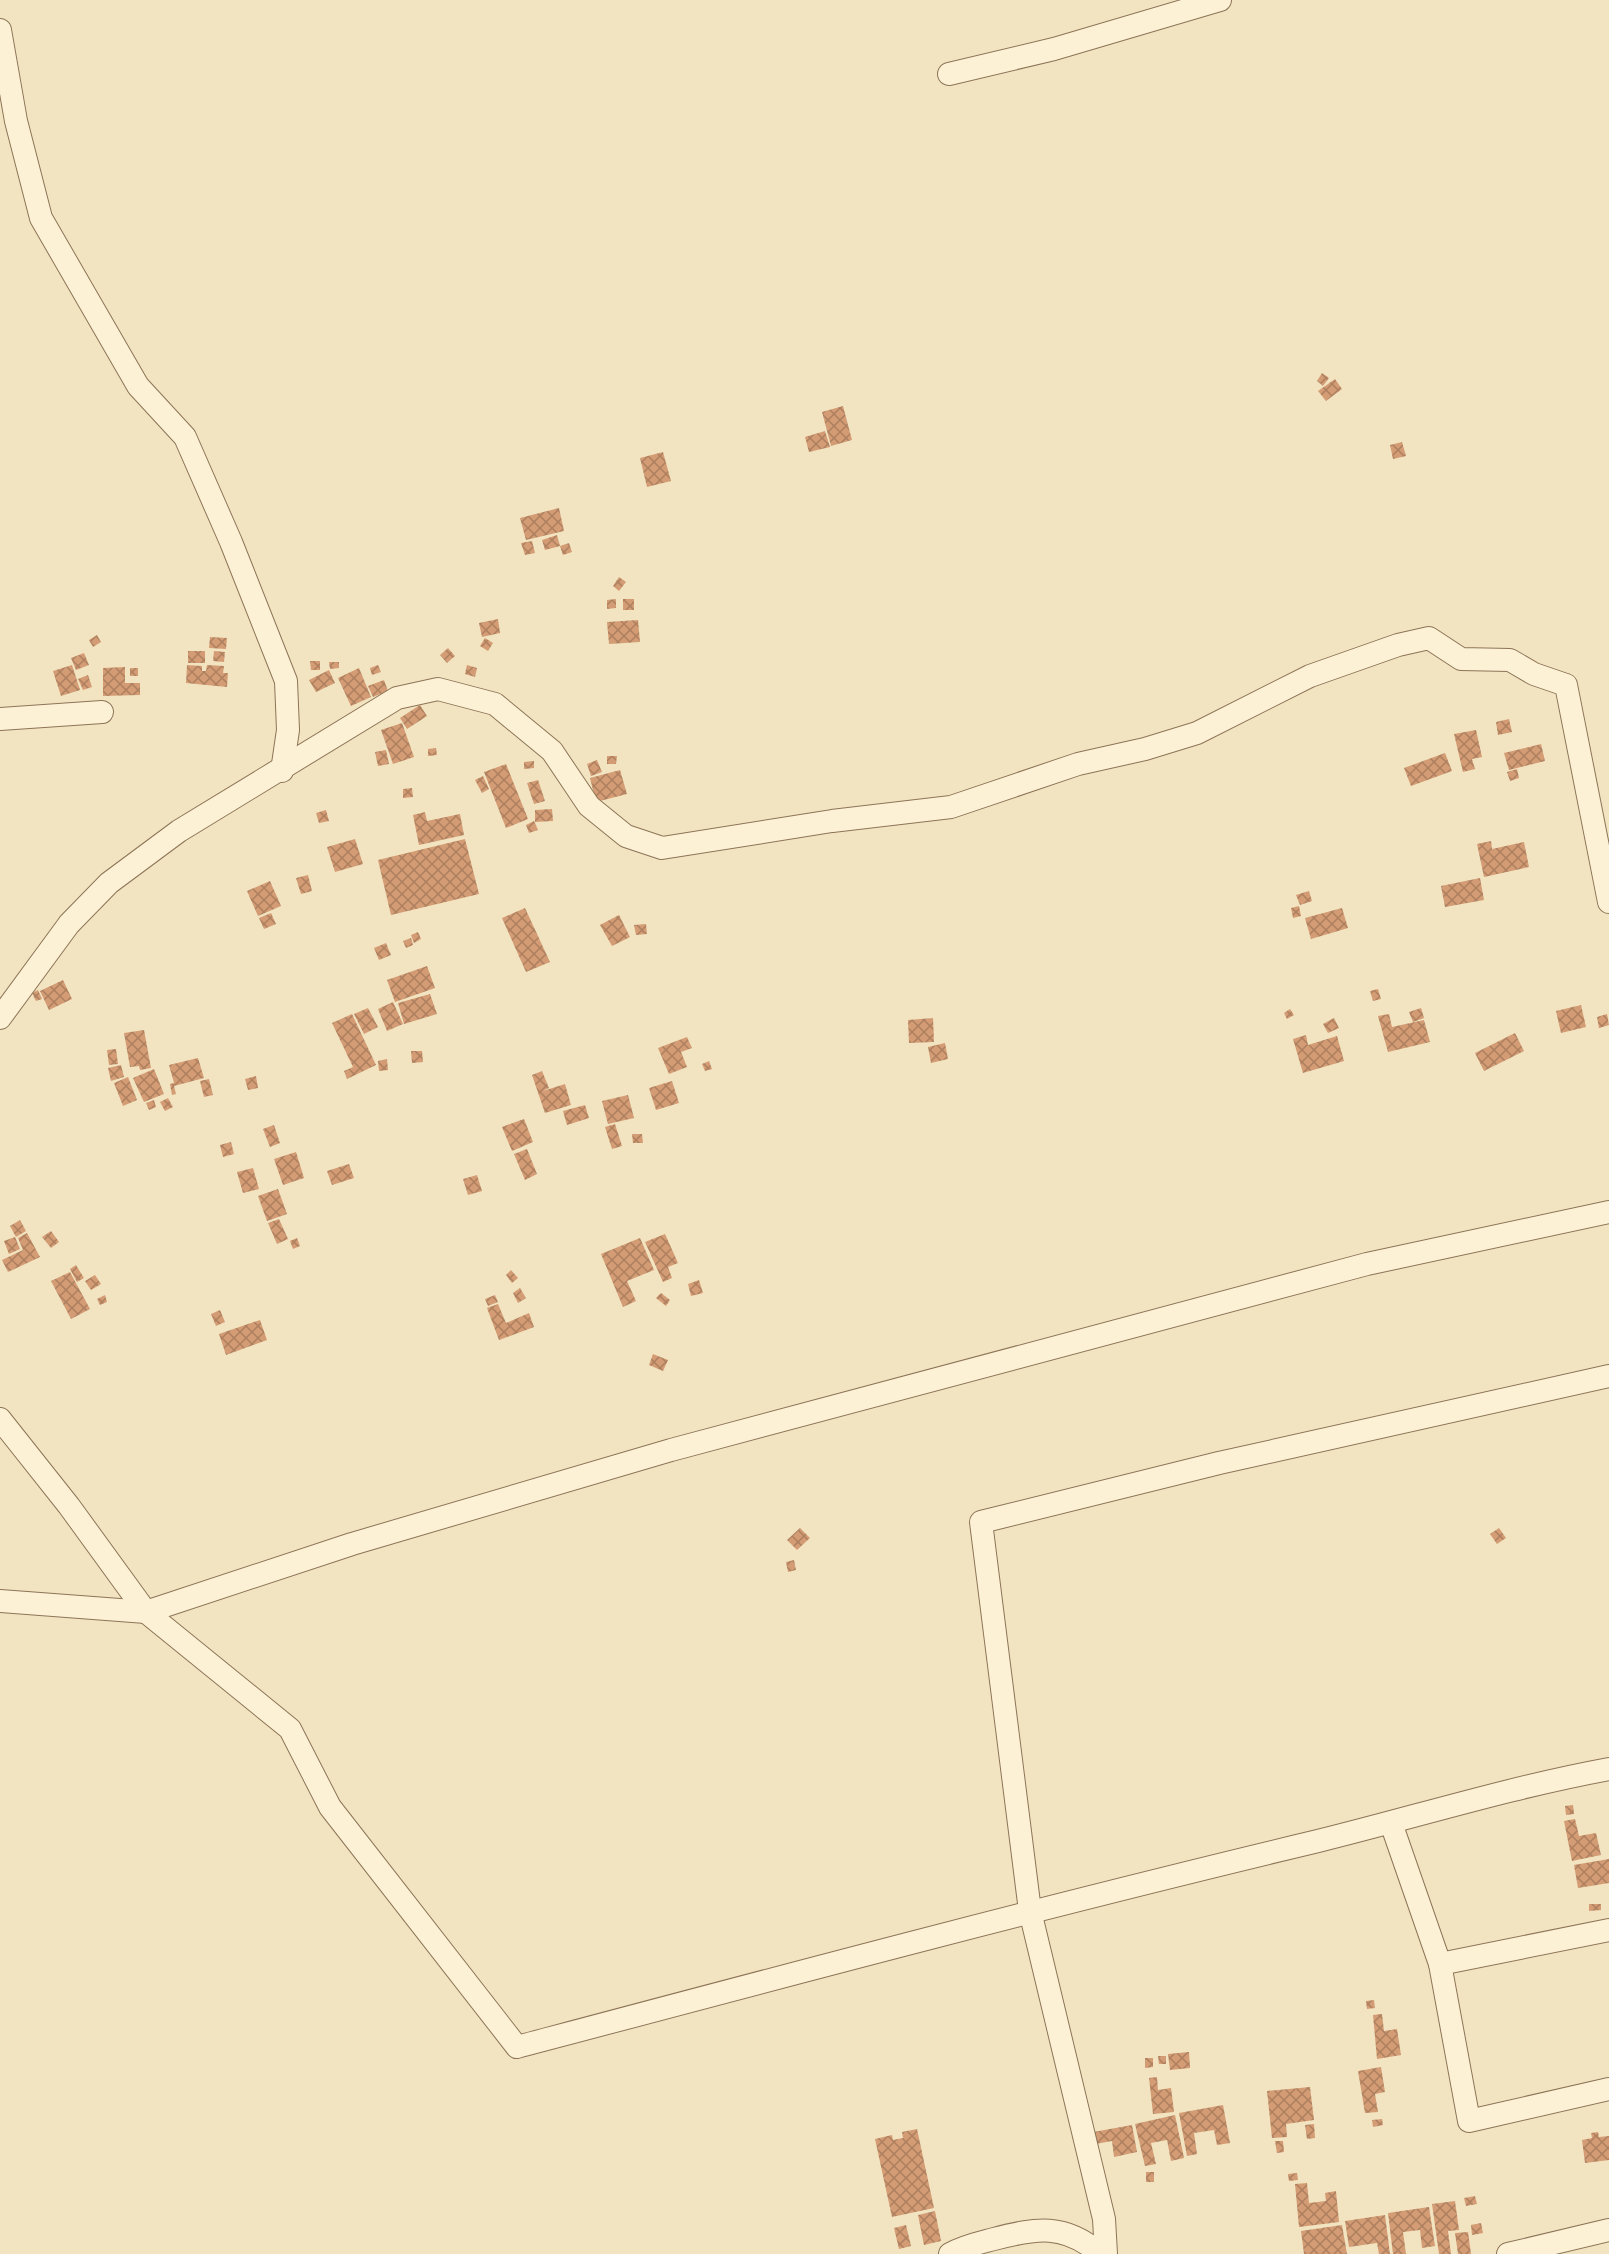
<svg xmlns="http://www.w3.org/2000/svg" width="1609" height="2254" font-family="Bitter,serif">
<style>
.building{fill:url(#building-cross-hatch)}
.lines{fill:none;stroke-linecap:round;stroke-linejoin:round}
.street-casing{stroke:#8d7457;stroke-width:24}
.street{stroke:#fcf1d5;stroke-width:22}
</style>
<defs>
<pattern id="building-cross-hatch" width="8" height="8" patternUnits="userSpaceOnUse" patternTransform="scale(1.5)"><rect width="8" height="8" fill="#d49c74"/><path d="M0 0l8 8M0 8l8-8" fill="none" stroke="#ad7f5e"/></pattern>
</defs>
<rect width="100%" height="100%" fill="#f2e4c1"/>
<g class="building">
<polygon points="1322,373 1329,378 1323,386 1317,381"/>
<polygon points="1335,379 1342,389 1326,401 1318,391"/>
<polygon points="843,406 852,440 831,446 822,412"/>
<polygon points="825,431 830,447 809,452 805,437"/>
<polygon points="1402,442 1406,456 1393,459 1390,445"/>
<polygon points="663,452 671,481 647,487 640,458"/>
<polygon points="559,508 564,531 526,540 520,518"/>
<polygon points="557,535 560,546 545,550 542,540"/>
<polygon points="532,541 535,553 525,555 521,543"/>
<polygon points="569,543 572,552 563,555 560,546"/>
<polygon points="619,577 626,582 619,591 613,586"/>
<polygon points="616,599 616,608 607,609 607,600"/>
<rect x="623" y="599" width="11" height="11"/>
<polygon points="498,619 500,633 482,637 479,623"/>
<polygon points="638,620 640,642 609,644 607,622"/>
<polygon points="97,635 101,642 93,647 89,640"/>
<polygon points="210,637 227,638 226,649 209,648"/>
<polygon points="485,638 493,643 488,651 480,646"/>
<polygon points="448,648 455,656 447,663 440,655"/>
<rect x="188" y="651" width="17" height="12"/>
<polygon points="214,651 225,652 224,662 213,661"/>
<polygon points="84,653 89,665 76,670 71,658"/>
<polygon points="310,661 320,661 320,670 311,670"/>
<polygon points="329,662 339,662 339,668 330,669"/>
<polygon points="72,665 80,690 61,696 53,671"/>
<polygon points="187,665 202,666 202,671 206,671 207,665 224,666 223,673 228,673 227,687 186,683"/>
<polygon points="378,665 381,672 372,675 370,668"/>
<polygon points="467,665 477,668 475,677 465,674"/>
<polygon points="125,667 125,683 140,683 140,695 103,696 103,668"/>
<rect x="130" y="668" width="8" height="8"/>
<polygon points="359,668 371,697 351,706 338,678"/>
<polygon points="329,670 335,683 316,692 309,680"/>
<polygon points="88,675 92,687 83,690 78,679"/>
<polygon points="384,680 388,691 373,697 368,686"/>
<polygon points="420,705 427,716 407,729 400,718"/>
<polygon points="1509,719 1512,732 1498,735 1496,722"/>
<polygon points="402,723 414,757 393,764 381,730"/>
<polygon points="1476,730 1482,757 1472,759 1475,769 1463,772 1454,734"/>
<polygon points="1541,744 1545,761 1509,770 1504,753"/>
<polygon points="436,748 437,755 428,756 428,749"/>
<polygon points="386,750 389,764 378,766 375,752"/>
<polygon points="1445,753 1452,771 1411,786 1404,768"/>
<polygon points="607,756 617,756 616,764 607,764"/>
<polygon points="597,760 602,772 591,776 587,764"/>
<polygon points="534,761 534,768 524,769 524,762"/>
<polygon points="506,764 528,819 506,828 484,772"/>
<polygon points="1517,769 1519,778 1510,781 1507,772"/>
<polygon points="620,770 627,794 596,802 590,778"/>
<polygon points="483,776 489,789 482,793 475,780"/>
<polygon points="538,780 545,801 534,804 527,783"/>
<polygon points="412,788 413,797 403,798 403,789"/>
<polygon points="552,809 553,821 535,822 535,810"/>
<polygon points="326,810 329,821 319,823 316,813"/>
<polygon points="425,812 427,821 460,814 464,835 419,845 413,815"/>
<polygon points="534,821 538,830 529,833 526,825"/>
<polygon points="355,839 363,864 335,872 327,847"/>
<polygon points="465,839 479,894 391,915 378,860"/>
<polygon points="1491,841 1492,849 1524,842 1529,867 1484,877 1477,844"/>
<polygon points="308,875 312,891 301,894 296,878"/>
<polygon points="1480,878 1484,900 1445,907 1441,886"/>
<polygon points="270,881 281,906 258,916 247,891"/>
<polygon points="1309,891 1312,901 1300,905 1296,895"/>
<polygon points="1299,906 1301,916 1293,918 1291,908"/>
<polygon points="525,908 550,962 526,972 502,918"/>
<polygon points="1342,908 1348,928 1311,939 1305,918"/>
<polygon points="271,913 276,924 264,929 259,918"/>
<polygon points="619,915 630,937 612,946 600,925"/>
<polygon points="646,924 647,934 636,935 634,925"/>
<polygon points="418,932 421,939 414,943 411,935"/>
<polygon points="411,938 413,945 406,948 403,941"/>
<polygon points="386,943 391,955 379,960 374,948"/>
<polygon points="427,966 435,988 395,1002 387,980"/>
<polygon points="63,980 72,999 49,1010 40,991"/>
<polygon points="1378,989 1381,999 1373,1001 1370,991"/>
<polygon points="38,990 42,999 36,1001 32,993"/>
<polygon points="430,994 437,1014 404,1024 398,1003"/>
<polygon points="393,1002 403,1024 387,1031 378,1009"/>
<polygon points="1581,1005 1586,1027 1561,1033 1556,1011"/>
<polygon points="368,1008 378,1027 364,1034 354,1014"/>
<polygon points="1421,1008 1424,1018 1413,1022 1409,1012"/>
<polygon points="1290,1009 1294,1015 1287,1019 1284,1013"/>
<polygon points="352,1014 376,1065 347,1079 344,1071 353,1067 332,1023"/>
<polygon points="1389,1014 1392,1027 1424,1020 1430,1042 1388,1052 1378,1016"/>
<polygon points="1607,1014 1609,1025 1599,1028 1597,1017"/>
<polygon points="933,1018 934,1042 909,1043 908,1020"/>
<polygon points="1334,1018 1339,1028 1328,1033 1323,1024"/>
<polygon points="144,1030 151,1068 140,1070 139,1066 130,1067 124,1033"/>
<polygon points="1515,1033 1524,1051 1484,1071 1475,1053"/>
<polygon points="1306,1035 1308,1045 1337,1036 1344,1061 1303,1073 1293,1039"/>
<polygon points="687,1037 692,1048 681,1052 687,1067 669,1074 658,1048"/>
<polygon points="945,1043 948,1059 931,1063 928,1047"/>
<polygon points="116,1049 118,1064 109,1065 107,1050"/>
<polygon points="411,1051 422,1051 423,1062 412,1063"/>
<polygon points="198,1058 204,1078 174,1086 176,1094 172,1095 170,1084 174,1083 169,1065"/>
<polygon points="387,1059 388,1070 379,1071 378,1061"/>
<polygon points="709,1061 712,1069 705,1071 702,1064"/>
<polygon points="121,1065 124,1077 111,1081 108,1068"/>
<polygon points="154,1069 164,1094 144,1102 133,1078"/>
<polygon points="542,1071 549,1088 543,1091 565,1084 571,1105 545,1113 532,1075"/>
<polygon points="256,1076 258,1088 248,1090 245,1079"/>
<polygon points="128,1077 137,1100 123,1106 114,1083"/>
<polygon points="209,1079 213,1095 204,1097 200,1081"/>
<polygon points="672,1081 679,1103 656,1110 649,1088"/>
<polygon points="628,1095 634,1118 608,1124 602,1101"/>
<polygon points="168,1098 173,1107 165,1111 160,1102"/>
<polygon points="154,1100 156,1107 149,1110 146,1103"/>
<polygon points="585,1105 589,1118 567,1125 563,1111"/>
<polygon points="524,1119 533,1142 512,1151 502,1127"/>
<polygon points="615,1124 622,1146 612,1149 605,1127"/>
<polygon points="274,1125 280,1143 270,1147 263,1129"/>
<polygon points="632,1134 642,1134 643,1143 633,1143"/>
<polygon points="231,1142 234,1154 223,1157 220,1145"/>
<polygon points="527,1149 537,1174 525,1180 514,1154"/>
<polygon points="296,1152 304,1178 283,1185 274,1159"/>
<polygon points="349,1164 354,1178 332,1185 327,1171"/>
<polygon points="253,1168 259,1189 243,1193 237,1172"/>
<polygon points="477,1175 482,1191 468,1195 463,1179"/>
<polygon points="278,1189 287,1214 267,1221 258,1196"/>
<polygon points="279,1219 288,1239 277,1244 268,1223"/>
<polygon points="20,1220 26,1231 16,1237 10,1226"/>
<polygon points="51,1231 59,1242 51,1248 42,1237"/>
<polygon points="27,1233 40,1257 8,1272 2,1260 23,1250 18,1238"/>
<polygon points="665,1234 678,1263 668,1267 672,1278 663,1282 645,1242"/>
<polygon points="15,1237 20,1249 9,1254 4,1241"/>
<polygon points="297,1238 300,1246 293,1249 290,1241"/>
<polygon points="640,1238 654,1270 627,1281 636,1301 623,1307 601,1254"/>
<polygon points="76,1265 84,1278 77,1282 70,1269"/>
<polygon points="511,1270 518,1278 512,1283 506,1275"/>
<polygon points="70,1272 90,1309 71,1319 51,1281"/>
<polygon points="95,1275 101,1284 91,1290 85,1281"/>
<polygon points="699,1280 703,1293 691,1296 688,1284"/>
<polygon points="520,1288 526,1298 518,1303 513,1293"/>
<polygon points="661,1293 670,1300 666,1306 656,1298"/>
<polygon points="105,1295 107,1302 100,1305 97,1299"/>
<polygon points="495,1295 498,1302 488,1306 485,1299"/>
<polygon points="498,1304 506,1323 529,1313 534,1327 499,1340 487,1308"/>
<polygon points="220,1310 225,1322 216,1326 211,1314"/>
<polygon points="260,1320 267,1340 226,1355 219,1334"/>
<polygon points="653,1354 668,1360 663,1371 649,1365"/>
<polygon points="800,1528 810,1538 797,1550 787,1540"/>
<polygon points="1499,1528 1506,1538 1497,1544 1490,1534"/>
<polygon points="794,1560 796,1570 788,1572 786,1562"/>
<polygon points="1573,1805 1574,1814 1566,1815 1565,1806"/>
<polygon points="1575,1819 1579,1836 1596,1833 1601,1855 1572,1861 1564,1821"/>
<polygon points="1609,1859 1609,1883 1578,1888 1574,1865"/>
<polygon points="1589,1904 1601,1904 1601,1910 1589,1911"/>
<polygon points="1374,2000 1375,2008 1367,2009 1366,2001"/>
<polygon points="1382,2014 1384,2031 1397,2029 1401,2055 1377,2059 1373,2015"/>
<polygon points="1189,2052 1190,2068 1170,2070 1168,2054"/>
<polygon points="1158,2056 1166,2056 1166,2064 1159,2064"/>
<polygon points="1145,2058 1153,2058 1153,2067 1145,2068"/>
<polygon points="1381,2067 1385,2092 1375,2094 1378,2112 1365,2113 1358,2071"/>
<polygon points="1157,2077 1158,2090 1171,2088 1174,2112 1153,2114 1149,2078"/>
<polygon points="1310,2087 1314,2120 1286,2124 1287,2137 1272,2138 1267,2091"/>
<polygon points="1223,2105 1230,2143 1217,2145 1214,2130 1194,2133 1197,2154 1187,2156 1179,2113"/>
<polygon points="1175,2115 1184,2158 1171,2161 1167,2140 1151,2143 1156,2164 1145,2166 1135,2124"/>
<polygon points="1382,2119 1383,2125 1373,2127 1372,2120"/>
<polygon points="1314,2124 1315,2138 1307,2139 1305,2125"/>
<polygon points="1132,2125 1137,2152 1114,2157 1112,2141 1090,2145 1088,2133"/>
<polygon points="917,2129 934,2208 892,2217 875,2139 892,2135 893,2140 903,2138 902,2132"/>
<polygon points="1598,2132 1599,2137 1609,2136 1609,2160 1585,2163 1582,2140 1592,2138 1591,2133"/>
<polygon points="1275,2141 1283,2141 1284,2152 1277,2153"/>
<rect x="1146" y="2172" width="8" height="10"/>
<polygon points="1297,2173 1298,2180 1289,2181 1288,2174"/>
<polygon points="1307,2183 1309,2203 1326,2201 1325,2193 1336,2191 1339,2222 1299,2227 1295,2184"/>
<polygon points="1475,2196 1477,2204 1466,2206 1464,2198"/>
<polygon points="1455,2201 1459,2230 1448,2231 1451,2254 1439,2254 1432,2204"/>
<polygon points="1429,2207 1435,2246 1422,2248 1420,2230 1403,2232 1406,2254 1393,2254 1388,2213"/>
<polygon points="935,2211 941,2241 924,2245 918,2215"/>
<polygon points="1385,2215 1390,2254 1379,2254 1377,2243 1349,2247 1345,2221"/>
<polygon points="1481,2223 1483,2233 1472,2235 1471,2225"/>
<polygon points="906,2225 911,2246 899,2249 894,2228"/>
<polygon points="1342,2225 1347,2254 1304,2254 1301,2231"/>
<polygon points="1468,2232 1471,2254 1458,2254 1455,2233"/>
</g>
<g class="lines">
<g class="street-casing">
<g id="street">
<polyline points="0,30 16,121 41,218 138,386 185,437 231,542 286,681 288,730 282,771"/>
<polyline points="949,74 1054,49 1220,0"/>
<polyline points="0,719 102,712"/>
<polyline points="0,1018 69,924 109,883 179,831 397,698 438,689 495,704 552,751 589,806 626,836 662,848 832,821 951,807 1078,764 1145,749 1197,733 1310,676 1398,645 1429,638 1461,659 1510,660 1534,674 1566,685 1609,902"/>
<path d="M0,1419L69,1506L146,1612L290,1729L330,1807L517,2047C784,1976 1050,1905 1318,1841C1415,1817 1511,1787 1609,1769"/>
<polyline points="0,1601 146,1612 352,1544 671,1450 1367,1264 1609,1212"/>
<polyline points="1391,1823 1440,1964 1609,1930"/>
<polyline points="1440,1964 1469,2121 1609,2089"/>
<path d="M950,2254C964,2246 979,2243 994,2239C1036,2228 1065,2223 1100,2254"/>
<polyline points="1106,2254 1104,2219 1030,1911 981,1522 1219,1463 1609,1376"/>
<polyline points="1508,2254 1609,2230"/>
</g>
</g>
<use href="#street" class="street"/>
</g>
</svg>
